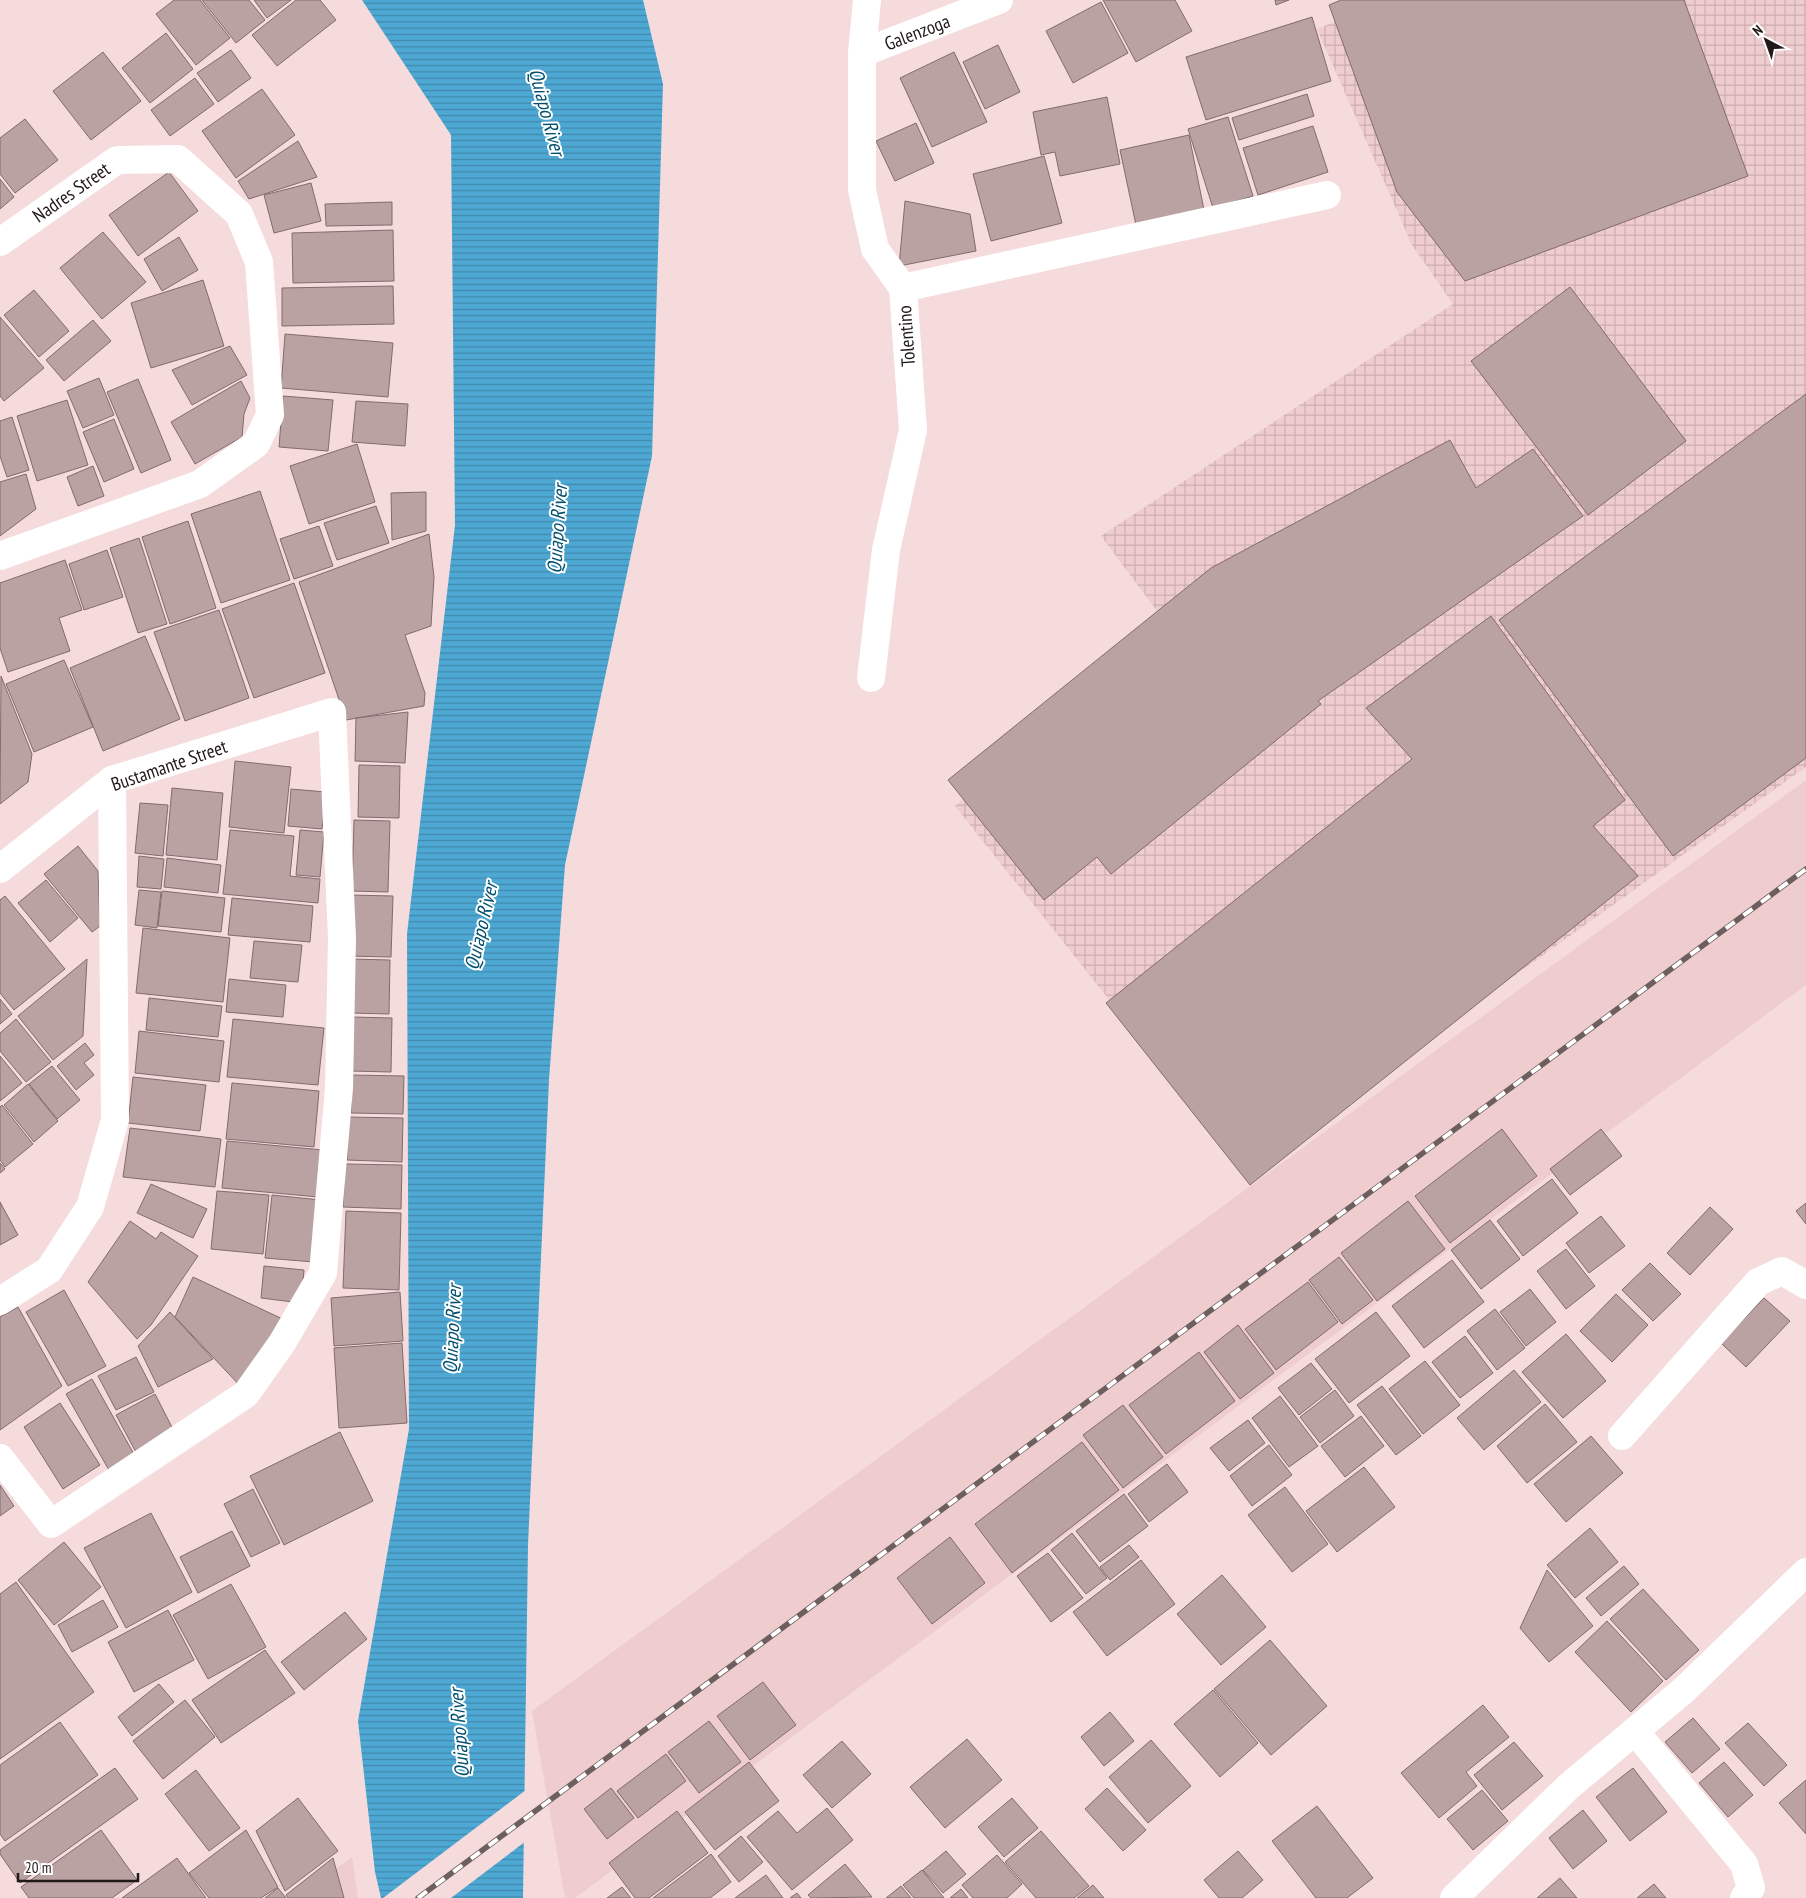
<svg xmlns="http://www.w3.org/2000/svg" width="1806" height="1898" font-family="'PT Sans Narrow',sans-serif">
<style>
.built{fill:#efccce}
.industrial{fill:url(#industrial-grid)}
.water{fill:url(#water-rules)}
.pier{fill:#f5dbdc}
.building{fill:#baa2a3;stroke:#816b6c}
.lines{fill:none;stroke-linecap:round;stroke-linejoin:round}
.street{stroke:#fff;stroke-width:28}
.rail-casing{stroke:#6e5f5f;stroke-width:5.5}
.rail{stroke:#fff;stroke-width:4;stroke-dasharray:11;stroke-linecap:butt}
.labels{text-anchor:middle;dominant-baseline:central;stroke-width:4;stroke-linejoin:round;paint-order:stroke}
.street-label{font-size:19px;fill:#211818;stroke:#fff}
.water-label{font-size:20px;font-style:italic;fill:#02506e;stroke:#fff}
</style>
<defs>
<pattern id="industrial-grid" width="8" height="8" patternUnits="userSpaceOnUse" patternTransform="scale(1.25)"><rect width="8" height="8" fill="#efccce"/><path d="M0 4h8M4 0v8" fill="none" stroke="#cdaeb0"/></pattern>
<pattern id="water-rules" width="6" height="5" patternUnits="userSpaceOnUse" patternTransform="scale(1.25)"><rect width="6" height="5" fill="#4ea8d4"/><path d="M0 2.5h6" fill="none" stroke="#4088ab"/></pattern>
</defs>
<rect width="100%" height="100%" fill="#f5dbdc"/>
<g class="built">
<polygon points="1806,780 1806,985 575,1898 565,1898 532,1711"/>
<polygon points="352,1857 358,1898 296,1898"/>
</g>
<polygon class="industrial" points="1388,0 1806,0 1806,767 1244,1169 955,806 1169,627 1101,536 1453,304 1412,245 1317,29"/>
<polygon class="water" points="362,0 643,0 663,84 652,456 565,865 549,1080 528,1545 523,1898 381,1898 375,1872 358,1721 409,1429 407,934 455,525 451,135"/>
<polygon class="pier" points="526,1790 526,1841 451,1898 383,1898"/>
<g class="building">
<polygon points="174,0 200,0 230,38 196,65 156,14"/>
<polygon points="202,0 249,0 265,20 236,43"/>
<polygon points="254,0 291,0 267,18"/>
<polygon points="296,0 320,0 336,20 277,66 252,35"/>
<polygon points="1103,0 1175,0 1192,31 1136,62"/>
<polygon points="1275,0 1289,0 1276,5"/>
<polygon points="1341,0 1684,0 1748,176 1465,281 1397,192 1329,5"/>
<polygon points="1101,2 1128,53 1073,83 1046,31"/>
<polygon points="1312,17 1331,81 1206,120 1186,57"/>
<polygon points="166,33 193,69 150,103 122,68"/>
<polygon points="998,45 1020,92 985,109 963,62"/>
<polygon points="231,50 251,78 218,102 197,73"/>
<polygon points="103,52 141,101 91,140 53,91"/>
<polygon points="954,52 987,122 932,147 900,78"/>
<polygon points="195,78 214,104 170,136 151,110"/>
<polygon points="262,89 295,135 236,178 202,131"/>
<polygon points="1307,94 1314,116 1239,140 1232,118"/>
<polygon points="1107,97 1120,164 1060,176 1055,152 1041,155 1033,112"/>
<polygon points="1228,117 1253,196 1213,208 1188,129"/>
<polygon points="25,119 58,160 15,193 0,174 0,138"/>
<polygon points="916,123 934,163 895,181 876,141"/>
<polygon points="1313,126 1328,172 1258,195 1243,148"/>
<polygon points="1189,135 1204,210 1136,225 1120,150"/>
<polygon points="298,141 317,177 249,199 238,181"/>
<polygon points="1044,156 1062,223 991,241 973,174"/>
<polygon points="169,172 198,211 138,256 109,215"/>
<polygon points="0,179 14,197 0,209"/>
<polygon points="311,183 321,221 274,233 264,195"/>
<polygon points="905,201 970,214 976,251 899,266"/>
<polygon points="392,202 392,225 326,226 325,204"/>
<polygon points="393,230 394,281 293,283 292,233"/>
<polygon points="103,232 146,282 102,319 60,268"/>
<polygon points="179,237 198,270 162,291 144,259"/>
<polygon points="203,280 224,346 151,368 131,303"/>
<polygon points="393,286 394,324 282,326 282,288"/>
<polygon points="1570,287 1686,441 1588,515 1471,361"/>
<polygon points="34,290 69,331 39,357 4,315"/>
<polygon points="0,317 44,368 4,401 0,396"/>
<polygon points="93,320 111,341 64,381 46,360"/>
<polygon points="285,334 393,343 388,397 281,388"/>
<polygon points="230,346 247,375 192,405 172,370"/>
<polygon points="99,378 114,415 83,428 67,391"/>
<polygon points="138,379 171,460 141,473 107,392"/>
<polygon points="241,381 250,398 244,414 242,437 195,464 171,422"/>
<polygon points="1806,394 1806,758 1673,856 1499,620"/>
<polygon points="283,396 333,400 328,451 279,447"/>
<polygon points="67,400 88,465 37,481 17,416"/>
<polygon points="356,401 408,404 405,446 352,442"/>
<polygon points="12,417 29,470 7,477 0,456 0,421"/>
<polygon points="114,419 134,469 104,482 83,432"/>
<polygon points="1450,440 1476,488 1533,449 1583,516 1318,701 1321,704 1111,874 1097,857 1044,900 948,780 1211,568"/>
<polygon points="357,444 375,502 309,524 290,466"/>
<polygon points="93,466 104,496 78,506 67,477"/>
<polygon points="26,474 36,509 0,536 0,482"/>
<polygon points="260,491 290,580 221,603 191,514"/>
<polygon points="426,492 426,531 392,540 391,493"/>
<polygon points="376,506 389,543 337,560 324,523"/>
<polygon points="188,521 216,608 170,624 142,537"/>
<polygon points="319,526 333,566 294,579 280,539"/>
<polygon points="429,534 434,577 431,626 405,635 425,693 424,706 346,720 299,582"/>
<polygon points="139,538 167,624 138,633 110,548"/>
<polygon points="107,550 123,597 84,610 69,564"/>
<polygon points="65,560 82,610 59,618 70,651 8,672 0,648 0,583"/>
<polygon points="294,583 325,673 254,698 222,609"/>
<polygon points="219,610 249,698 185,721 154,632"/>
<polygon points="1491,616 1625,800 1593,826 1638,876 1250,1185 1106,1003 1412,759 1366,708"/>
<polygon points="145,636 180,719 103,751 70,668"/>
<polygon points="64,660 93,727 34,752 6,684"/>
<polygon points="1,676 32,754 28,782 0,804"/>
<polygon points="408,712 405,763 355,761 356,718"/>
<polygon points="235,761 291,767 284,833 229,827"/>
<polygon points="359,765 400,766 399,818 358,817"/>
<polygon points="172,788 223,793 217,860 166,855"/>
<polygon points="291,789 326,792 322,829 288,826"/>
<polygon points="140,803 168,805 163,856 135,853"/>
<polygon points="354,820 390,821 388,892 352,891"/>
<polygon points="230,830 294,836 290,876 320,879 318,903 223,894"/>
<polygon points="300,830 324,832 320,877 296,875"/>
<polygon points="78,846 98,871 100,926 92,932 44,874"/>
<polygon points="139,856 164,859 161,889 137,887"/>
<polygon points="167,858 221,865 218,893 164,887"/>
<polygon points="46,880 78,918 50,942 18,903"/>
<polygon points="139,890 161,892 157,928 135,925"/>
<polygon points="162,891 225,898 221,932 158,926"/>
<polygon points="350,895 393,896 391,957 348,956"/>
<polygon points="5,896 65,969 14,1010 0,993 0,900"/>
<polygon points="232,898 313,906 310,942 228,935"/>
<polygon points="143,928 230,938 223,1002 136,993"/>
<polygon points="254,941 302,945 298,982 250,978"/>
<polygon points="87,959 83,1036 53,1060 18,1016"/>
<polygon points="351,959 390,960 389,1014 350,1013"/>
<polygon points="229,979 286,985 283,1017 226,1012"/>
<polygon points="149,998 222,1006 218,1037 146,1030"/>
<polygon points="0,999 12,1014 0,1024"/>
<polygon points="352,1017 392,1018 391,1072 350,1071"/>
<polygon points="16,1019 51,1062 26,1082 0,1051 0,1033"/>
<polygon points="233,1019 324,1028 318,1085 227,1077"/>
<polygon points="139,1031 224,1041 219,1082 135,1073"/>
<polygon points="85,1043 94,1055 84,1063 94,1075 76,1090 57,1066"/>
<polygon points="0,1056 22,1083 0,1101"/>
<polygon points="52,1066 80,1100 57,1119 29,1084"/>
<polygon points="352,1075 404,1076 403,1114 351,1113"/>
<polygon points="133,1077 206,1085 200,1131 128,1123"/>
<polygon points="232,1083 319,1091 314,1147 226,1139"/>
<polygon points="28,1084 58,1121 34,1142 4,1105"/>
<polygon points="2,1105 33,1144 5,1167 0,1160 0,1107"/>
<polygon points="348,1117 403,1118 402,1162 347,1160"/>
<polygon points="130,1128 221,1139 215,1187 123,1177"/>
<polygon points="1502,1129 1537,1176 1450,1243 1415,1196"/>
<polygon points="1601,1129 1622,1156 1570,1195 1550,1169"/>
<polygon points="227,1141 323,1150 318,1197 222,1188"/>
<polygon points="0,1163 5,1169 0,1173"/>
<polygon points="345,1164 402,1165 401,1209 343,1207"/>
<polygon points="1552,1179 1578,1213 1523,1256 1497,1221"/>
<polygon points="151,1184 207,1209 193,1238 137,1213"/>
<polygon points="217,1191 269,1195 263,1254 211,1249"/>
<polygon points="272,1195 321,1200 314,1262 265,1258"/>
<polygon points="1408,1201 1445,1249 1377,1301 1341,1253"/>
<polygon points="0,1202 18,1235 0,1245"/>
<polygon points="1806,1203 1806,1224 1796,1211"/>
<polygon points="1710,1207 1733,1229 1690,1275 1667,1253"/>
<polygon points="346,1211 401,1213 399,1290 343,1288"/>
<polygon points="1601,1216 1625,1246 1589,1273 1566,1243"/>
<polygon points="1490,1220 1520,1259 1481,1289 1451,1250"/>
<polygon points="130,1221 156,1239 161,1232 198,1256 151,1325 137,1339 88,1282"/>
<polygon points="1566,1249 1595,1286 1566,1309 1537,1271"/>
<polygon points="1339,1257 1373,1300 1342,1324 1309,1280"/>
<polygon points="1452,1260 1484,1302 1424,1348 1392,1306"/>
<polygon points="1650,1263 1681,1294 1653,1321 1622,1290"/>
<polygon points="264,1266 304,1270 301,1303 261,1298"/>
<polygon points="193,1277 289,1322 244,1390 175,1317"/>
<polygon points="1308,1282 1338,1322 1276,1370 1245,1329"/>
<polygon points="1530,1289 1556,1322 1526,1346 1500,1312"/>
<polygon points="64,1290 106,1366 68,1386 26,1312"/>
<polygon points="400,1292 403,1341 334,1346 331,1298"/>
<polygon points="1616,1294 1648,1325 1612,1362 1580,1331"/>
<polygon points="1764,1298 1790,1321 1746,1367 1721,1343"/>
<polygon points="18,1307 62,1386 0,1430 0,1317"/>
<polygon points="1495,1309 1525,1348 1497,1370 1467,1331"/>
<polygon points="170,1312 213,1359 158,1387 138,1346"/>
<polygon points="1376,1312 1410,1356 1349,1403 1315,1359"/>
<polygon points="1238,1325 1274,1373 1240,1399 1204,1352"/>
<polygon points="1566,1334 1606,1381 1563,1418 1522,1372"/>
<polygon points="1465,1336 1493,1373 1460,1398 1432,1362"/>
<polygon points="402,1343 407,1423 339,1428 334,1348"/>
<polygon points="1199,1352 1235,1401 1166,1454 1129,1405"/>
<polygon points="136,1357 154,1392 116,1410 98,1376"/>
<polygon points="1425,1361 1460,1405 1423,1434 1389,1389"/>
<polygon points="1311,1363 1332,1389 1299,1415 1278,1388"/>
<polygon points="1514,1370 1541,1402 1484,1450 1457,1418"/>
<polygon points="92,1379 140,1465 114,1479 66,1394"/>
<polygon points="1382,1386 1421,1436 1396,1455 1357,1405"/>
<polygon points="1335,1390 1354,1416 1320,1443 1300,1417"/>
<polygon points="155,1394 176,1435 138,1456 116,1415"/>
<polygon points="1280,1396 1318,1446 1289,1467 1252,1418"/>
<polygon points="60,1403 100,1465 63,1489 24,1427"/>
<polygon points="1545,1404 1577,1442 1527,1483 1497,1446"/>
<polygon points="1123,1405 1163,1457 1123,1488 1083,1435"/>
<polygon points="1361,1416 1384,1446 1345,1477 1321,1446"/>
<polygon points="1248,1420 1265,1443 1229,1471 1210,1448"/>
<polygon points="340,1432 373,1501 284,1545 250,1476"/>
<polygon points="1591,1436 1623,1473 1566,1522 1534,1484"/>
<polygon points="1082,1442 1119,1490 1012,1573 975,1524"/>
<polygon points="1269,1445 1292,1475 1252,1506 1230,1476"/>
<polygon points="1167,1464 1188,1492 1149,1522 1128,1494"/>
<polygon points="1364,1467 1395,1507 1337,1552 1306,1511"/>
<polygon points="0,1485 14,1506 0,1516"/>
<polygon points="1285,1487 1328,1544 1292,1572 1248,1515"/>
<polygon points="253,1489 280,1543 251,1557 224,1504"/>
<polygon points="1124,1494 1148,1526 1100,1562 1076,1531"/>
<polygon points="151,1513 192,1592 126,1628 84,1548"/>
<polygon points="1590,1528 1618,1562 1575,1598 1547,1565"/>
<polygon points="232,1531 250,1566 198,1593 180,1557"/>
<polygon points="1072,1533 1107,1578 1086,1594 1051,1550"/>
<polygon points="950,1537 985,1583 932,1624 897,1578"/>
<polygon points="64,1542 101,1587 54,1625 18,1580"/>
<polygon points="1129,1545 1139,1557 1110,1580 1100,1567"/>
<polygon points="1048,1553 1083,1598 1051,1622 1017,1576"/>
<polygon points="1141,1560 1175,1604 1107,1656 1073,1612"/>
<polygon points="1624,1566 1639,1584 1601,1616 1586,1598"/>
<polygon points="1547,1570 1593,1626 1549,1662 1520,1628"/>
<polygon points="1222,1575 1266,1627 1221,1665 1177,1614"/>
<polygon points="16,1582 94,1692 0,1759 0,1594"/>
<polygon points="231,1584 266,1647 208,1679 173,1615"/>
<polygon points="1643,1589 1699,1650 1666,1680 1610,1619"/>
<polygon points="103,1600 118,1627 72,1652 58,1625"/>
<polygon points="168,1610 194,1660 134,1692 108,1642"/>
<polygon points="345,1612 367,1639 304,1690 281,1662"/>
<polygon points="1607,1621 1663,1681 1631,1712 1575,1652"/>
<polygon points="1270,1640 1327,1706 1271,1755 1214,1689"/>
<polygon points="265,1650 295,1693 221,1743 192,1700"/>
<polygon points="763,1682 796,1725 750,1760 717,1716"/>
<polygon points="159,1684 174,1702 132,1736 118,1717"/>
<polygon points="1213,1690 1258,1743 1220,1777 1174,1724"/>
<polygon points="185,1700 215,1737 163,1779 133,1741"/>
<polygon points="1483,1705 1509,1737 1466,1772 1477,1786 1439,1818 1401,1773"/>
<polygon points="1110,1712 1134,1741 1104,1766 1081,1737"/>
<polygon points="1693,1718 1720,1749 1692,1773 1665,1742"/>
<polygon points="709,1721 741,1762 699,1793 668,1752"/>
<polygon points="60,1722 98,1775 5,1841 0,1834 0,1765"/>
<polygon points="1748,1723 1787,1765 1764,1786 1725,1743"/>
<polygon points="967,1739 1002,1780 945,1828 910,1787"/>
<polygon points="1151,1740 1191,1786 1148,1823 1109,1777"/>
<polygon points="842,1741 871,1774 832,1808 803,1775"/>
<polygon points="1514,1742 1543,1776 1502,1810 1474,1775"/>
<polygon points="666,1754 686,1781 638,1818 617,1791"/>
<polygon points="749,1762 779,1801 715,1850 685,1812"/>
<polygon points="1724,1762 1753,1795 1728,1817 1699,1783"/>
<polygon points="115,1768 138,1799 20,1883 0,1854 0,1850"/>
<polygon points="1633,1768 1667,1812 1630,1841 1596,1797"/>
<polygon points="196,1770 240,1828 209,1851 165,1794"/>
<polygon points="1806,1780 1806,1834 1779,1803"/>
<polygon points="611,1788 634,1818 607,1839 584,1809"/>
<polygon points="1107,1788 1146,1830 1123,1851 1085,1809"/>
<polygon points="1482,1790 1508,1821 1473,1850 1447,1819"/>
<polygon points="298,1798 338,1851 285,1891 256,1831"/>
<polygon points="1012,1798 1038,1828 1004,1857 978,1827"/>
<polygon points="1317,1806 1373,1878 1347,1898 1316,1898 1272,1841"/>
<polygon points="827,1808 853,1840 792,1890 747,1837 778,1811 797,1833"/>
<polygon points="1583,1810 1607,1841 1573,1869 1549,1838"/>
<polygon points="677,1811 708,1853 649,1898 635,1898 609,1863"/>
<polygon points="101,1830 137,1880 112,1898 29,1898 21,1887"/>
<polygon points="246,1830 278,1887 261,1898 209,1898 189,1873"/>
<polygon points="1041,1831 1089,1886 1074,1898 1036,1898 1005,1862"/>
<polygon points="741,1836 763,1862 739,1882 718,1856"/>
<polygon points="946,1851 966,1874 943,1893 923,1870"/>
<polygon points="1238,1851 1263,1880 1242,1898 1219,1898 1204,1880"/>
<polygon points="711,1854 731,1882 710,1898 653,1898"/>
<polygon points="997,1855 1022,1884 1007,1898 973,1898 962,1885"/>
<polygon points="177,1858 206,1898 122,1898"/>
<polygon points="333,1858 344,1898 288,1898 286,1895"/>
<polygon points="845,1864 872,1897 811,1898 808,1895"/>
<polygon points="922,1870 944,1898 914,1898 903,1885"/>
<polygon points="766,1875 783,1898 735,1898"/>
<polygon points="1560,1878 1577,1898 1537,1898"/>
<polygon points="1654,1884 1666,1898 1637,1898"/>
<polygon points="1093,1885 1104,1898 1077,1898"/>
<polygon points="901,1886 911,1898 886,1898"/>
<polygon points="622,1887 631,1898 607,1898"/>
<polygon points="278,1888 286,1898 265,1898"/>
<polygon points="961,1889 968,1898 950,1898"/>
<polygon points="797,1893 801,1898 790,1898"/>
</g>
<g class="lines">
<g class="street">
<polyline points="867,0 862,53 862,190 875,249 903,288 913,430 886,550 871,678"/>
<polyline points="862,53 999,0"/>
<polyline points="0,242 117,160 178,159 239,214 259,262 270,415 256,444 200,484 0,556"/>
<polyline points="903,288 1327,195"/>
<polyline points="0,869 112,780 332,712 342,938 339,1088 323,1273 282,1343 246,1394 51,1524 0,1458"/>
<polyline points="0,1301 49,1270 90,1207 115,1120 112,780"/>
<polyline points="1622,1436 1758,1282 1782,1271 1806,1285"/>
<polyline points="1635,1731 1744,1864 1751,1888 1744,1898"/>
<polyline points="1454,1898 1568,1787 1684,1690 1806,1572"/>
</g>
<g class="rail-casing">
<polyline id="rail" points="418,1898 1806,869"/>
</g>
<use href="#rail" class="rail"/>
</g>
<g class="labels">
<g class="street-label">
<text transform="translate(917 32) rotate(-21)">Galenzoga</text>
<text transform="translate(71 192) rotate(-35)">Nadres Street</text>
<text transform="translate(906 336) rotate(-94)">Tolentino</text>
<text transform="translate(169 765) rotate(-19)">Bustamante Street</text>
</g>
<g class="water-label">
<text transform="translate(547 112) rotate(75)">Quiapo River</text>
<text transform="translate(557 529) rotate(-86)">Quiapo River</text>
<text transform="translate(481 926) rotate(-77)">Quiapo River</text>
<text transform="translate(452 1329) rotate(-87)">Quiapo River</text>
<text transform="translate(459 1733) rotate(-94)">Quiapo River</text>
</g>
</g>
<g transform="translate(1766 40) rotate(319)" stroke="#ffffff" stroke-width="4" paint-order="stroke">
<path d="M0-4L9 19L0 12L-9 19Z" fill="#211818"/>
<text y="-8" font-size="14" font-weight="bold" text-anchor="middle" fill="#211818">N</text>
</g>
<path d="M18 1873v8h120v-8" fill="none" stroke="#211818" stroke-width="2.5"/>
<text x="25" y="1873" font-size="15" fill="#211818" stroke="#ffffff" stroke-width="4" paint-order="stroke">20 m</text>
</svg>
